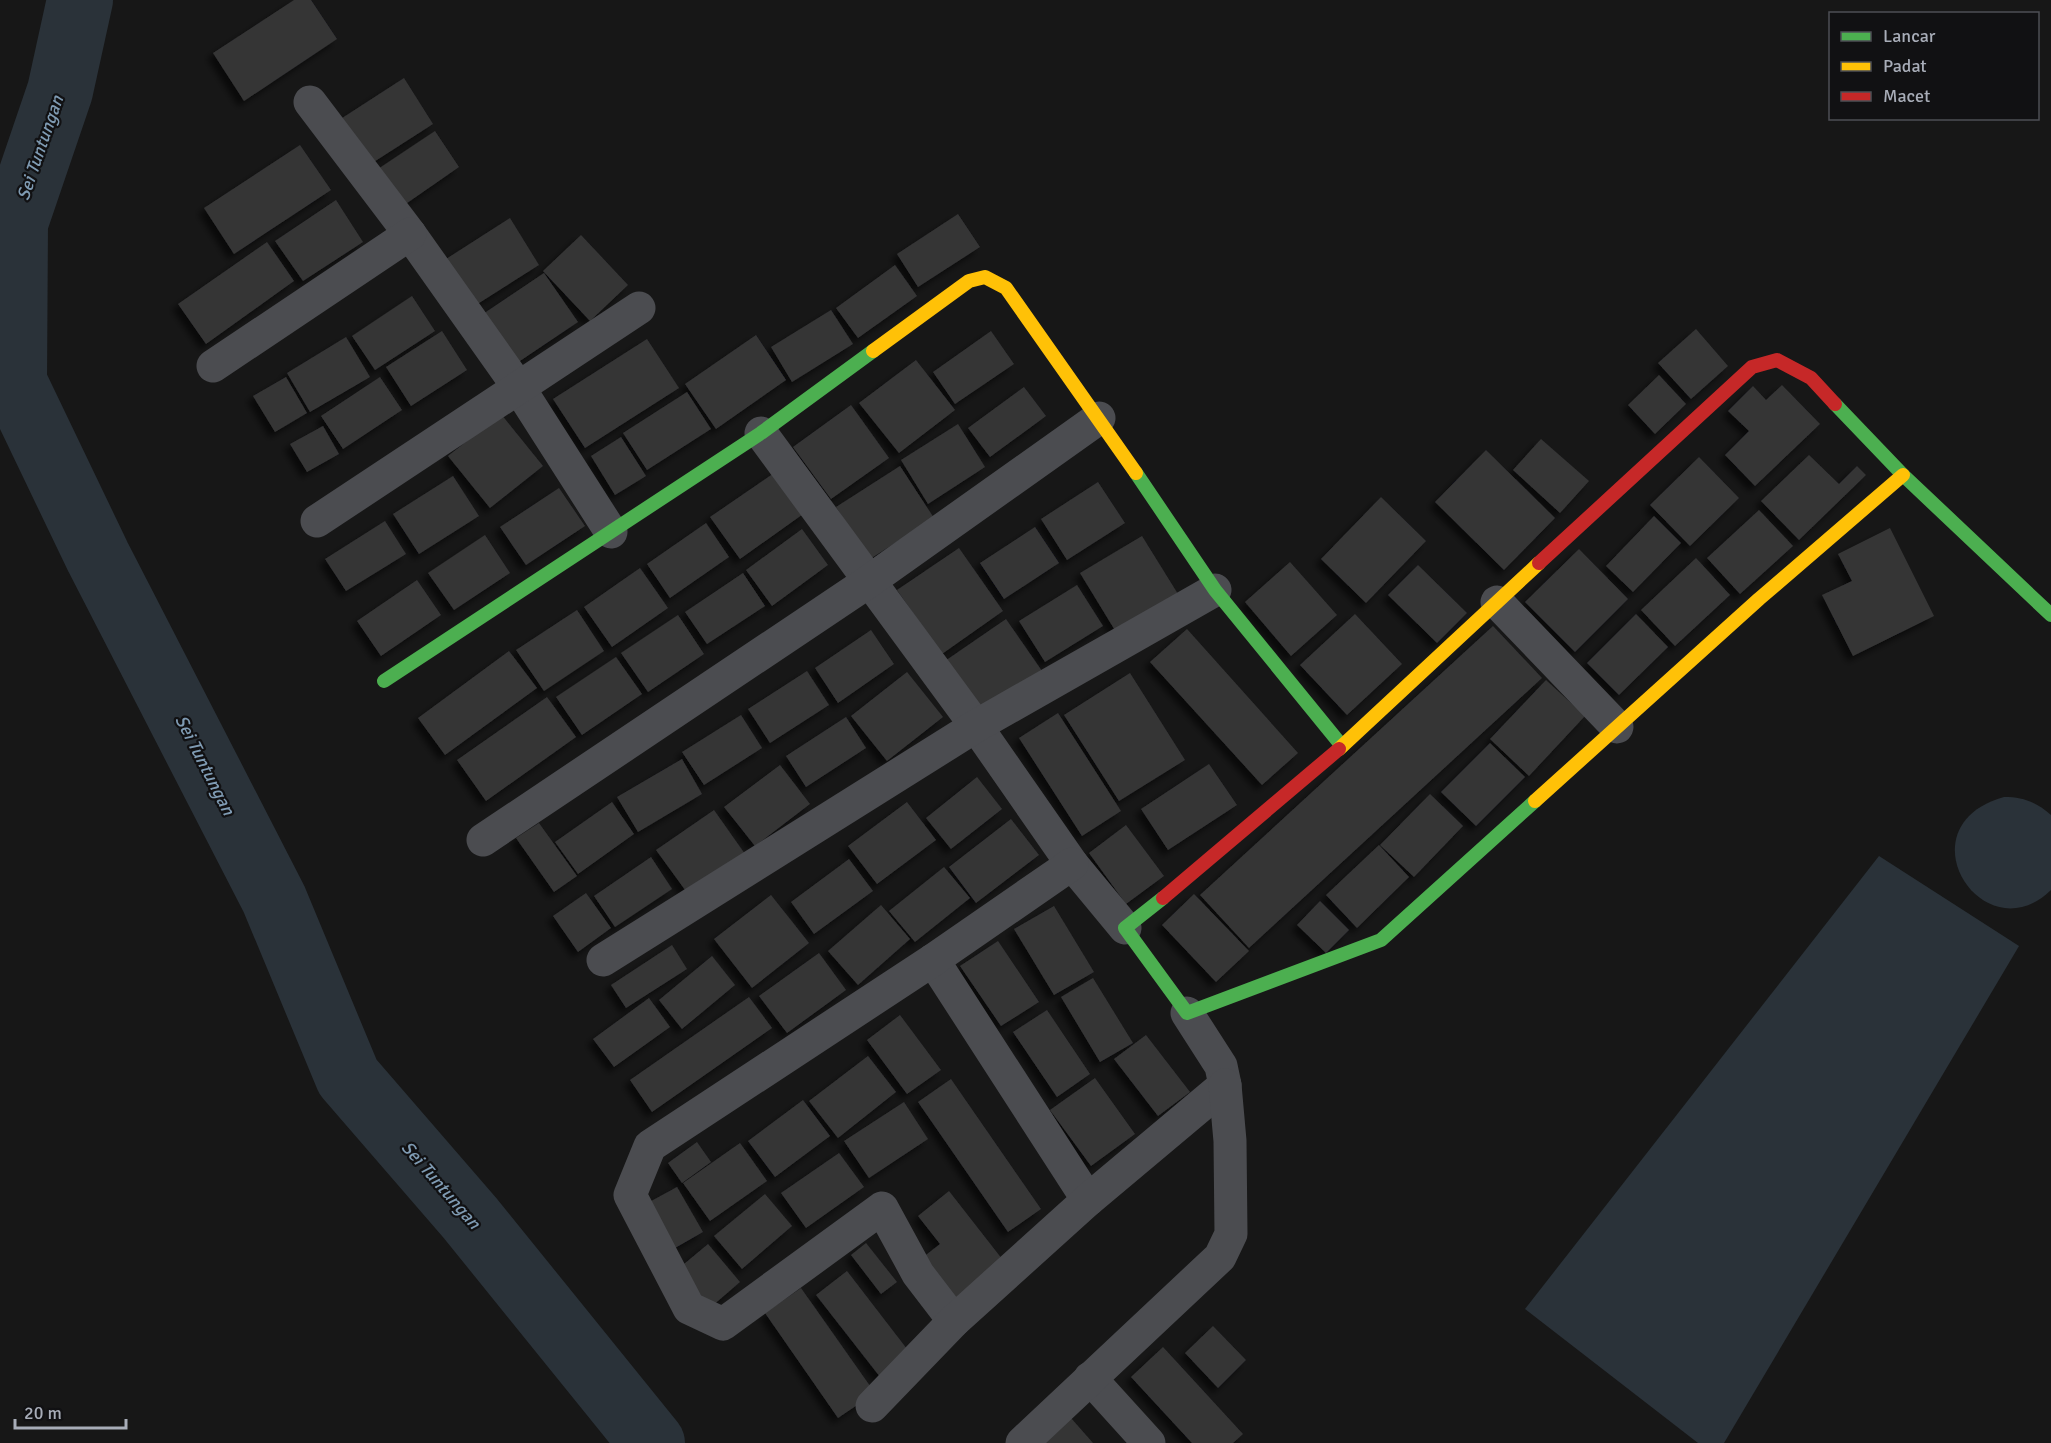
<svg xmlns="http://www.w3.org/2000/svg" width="2051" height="1443" font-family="Signika,sans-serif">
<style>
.water{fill:#2a3239}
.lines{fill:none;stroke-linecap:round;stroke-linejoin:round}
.river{stroke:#2a3239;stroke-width:66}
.building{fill:#353536;filter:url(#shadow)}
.street{stroke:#4b4c50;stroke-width:33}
.fast{stroke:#4caf50;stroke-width:14}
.slow{stroke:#ffc107;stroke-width:14}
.jam{stroke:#c62828;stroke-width:14}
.labels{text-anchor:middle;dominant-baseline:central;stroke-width:4.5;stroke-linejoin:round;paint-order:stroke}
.water-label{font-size:18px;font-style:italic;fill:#7f9bb3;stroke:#111113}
</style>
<defs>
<filter id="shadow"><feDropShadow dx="-5.5" dy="5.5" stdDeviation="3" flood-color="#0009"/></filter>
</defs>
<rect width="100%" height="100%" fill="#171717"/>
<g class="water">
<path d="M2004,797C2023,797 2036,802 2051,815V890C1983,956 1900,826 2004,797Z"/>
<polygon points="1879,856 2019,946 1724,1443 1698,1443 1525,1309"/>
</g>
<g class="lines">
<polyline class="river" points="80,0 60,91 15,223 14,382 98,557 274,899 348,1077 470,1218 652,1443"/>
</g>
<g class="building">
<polygon points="294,0 311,0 337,39 244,101 213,53"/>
<polygon points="404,78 433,124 366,167 336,122"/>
<polygon points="435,131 459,167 400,208 375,171"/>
<polygon points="300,145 331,190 234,254 204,208"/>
<polygon points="336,200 363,242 303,281 275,241"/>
<polygon points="958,214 980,247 918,287 897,254"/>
<polygon points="510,218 539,265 476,305 446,259"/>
<polygon points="581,235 628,285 590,321 543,271"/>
<polygon points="267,242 294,281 206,344 178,304"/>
<polygon points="895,265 917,296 858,338 836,308"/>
<polygon points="544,273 578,322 514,365 480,316"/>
<polygon points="412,296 435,331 375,370 352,336"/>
<polygon points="831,310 853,344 792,382 771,347"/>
<polygon points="1696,329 1728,366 1691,399 1658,363"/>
<polygon points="442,331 467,370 411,406 386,367"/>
<polygon points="991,331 1014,364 955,404 933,372"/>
<polygon points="756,335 786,380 716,429 685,384"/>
<polygon points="346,337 370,377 310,412 287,373"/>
<polygon points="647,339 679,388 585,448 553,399"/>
<polygon points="916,360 955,410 899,453 859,403"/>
<polygon points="1659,375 1686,404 1655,434 1628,405"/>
<polygon points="286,377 307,413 275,432 253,396"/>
<polygon points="380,377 402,410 343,449 321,416"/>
<polygon points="1782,385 1820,424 1755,486 1725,455 1749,431 1728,411 1753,386 1766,400"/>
<polygon points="1024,387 1046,416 990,457 968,428"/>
<polygon points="687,392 711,429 647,470 623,433"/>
<polygon points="851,405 889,458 831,499 793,447"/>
<polygon points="501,414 543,466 490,508 448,456"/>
<polygon points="958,424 985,467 928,504 901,460"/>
<polygon points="323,426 339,454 307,472 290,444"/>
<polygon points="621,437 646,476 615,495 591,456"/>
<polygon points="1541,439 1589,481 1560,513 1513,470"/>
<polygon points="1486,450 1555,518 1504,570 1435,502"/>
<polygon points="1809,455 1839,484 1857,466 1866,475 1799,540 1761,501"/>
<polygon points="1699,457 1739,498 1690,546 1650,505"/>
<polygon points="900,466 934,518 870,559 836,507"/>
<polygon points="777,471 806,512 740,559 710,517"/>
<polygon points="453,476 479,516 419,554 393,514"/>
<polygon points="1098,482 1125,523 1067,560 1041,519"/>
<polygon points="559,488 585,526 526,565 500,527"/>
<polygon points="1381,497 1426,541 1366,603 1321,559"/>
<polygon points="1759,510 1793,546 1740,594 1707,558"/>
<polygon points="1654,516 1681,543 1633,592 1606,566"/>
<polygon points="385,521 406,554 346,591 325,559"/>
<polygon points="706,523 729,557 670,598 647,564"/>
<polygon points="1035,527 1059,563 1004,599 980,563"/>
<polygon points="1890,528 1934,616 1853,656 1822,595 1852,581 1838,554"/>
<polygon points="802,529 828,565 772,606 746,570"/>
<polygon points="485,535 510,573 454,610 428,573"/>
<polygon points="1142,536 1178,594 1116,632 1080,573"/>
<polygon points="959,548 1003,611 942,654 897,590"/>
<polygon points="1579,549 1628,599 1575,652 1525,602"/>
<polygon points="1696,558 1730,595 1675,646 1641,610"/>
<polygon points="1290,562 1337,615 1291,656 1245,602"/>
<polygon points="1418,565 1467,613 1437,643 1388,595"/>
<polygon points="640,568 668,608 612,647 584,607"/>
<polygon points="743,573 765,606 707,644 685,612"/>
<polygon points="417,580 441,615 381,656 357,621"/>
<polygon points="1077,585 1103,626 1045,662 1019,621"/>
<polygon points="577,610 604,651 544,691 516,650"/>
<polygon points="1355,614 1402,664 1347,715 1300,665"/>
<polygon points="1636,614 1668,647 1619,695 1587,663"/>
<polygon points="678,615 704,654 648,692 621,653"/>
<polygon points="1006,619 1042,671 980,713 945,661"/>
<polygon points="1493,626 1542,678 1249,948 1200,895"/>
<polygon points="1187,629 1298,753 1262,785 1150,662"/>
<polygon points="871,630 894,664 838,703 815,668"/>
<polygon points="509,651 537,688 445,755 418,718"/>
<polygon points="616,657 642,694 582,735 556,697"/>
<polygon points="807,671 829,705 770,743 748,709"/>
<polygon points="907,672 943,717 887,761 851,716"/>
<polygon points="1130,673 1185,760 1119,801 1064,715"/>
<polygon points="1546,680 1585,716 1529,776 1490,739"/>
<polygon points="547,697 576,737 486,801 457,760"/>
<polygon points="1058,713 1121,811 1082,836 1019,738"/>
<polygon points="741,715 762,748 704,785 682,752"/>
<polygon points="846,717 866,748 806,787 786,756"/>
<polygon points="1490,743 1525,777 1476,826 1441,792"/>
<polygon points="682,759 702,794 638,832 617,797"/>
<polygon points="1209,764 1237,805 1168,850 1141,809"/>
<polygon points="780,765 810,804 755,846 724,807"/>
<polygon points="977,777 1002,809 951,849 926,818"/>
<polygon points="1430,794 1463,826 1414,877 1380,845"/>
<polygon points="612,802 634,834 578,874 555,842"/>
<polygon points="907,802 936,840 877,884 848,846"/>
<polygon points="714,810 745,854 688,894 656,850"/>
<polygon points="1011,819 1039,855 976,903 949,867"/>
<polygon points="539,823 577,876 554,892 516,838"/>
<polygon points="1126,825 1164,876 1126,904 1089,853"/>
<polygon points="1379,845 1409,877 1357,928 1326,895"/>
<polygon points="651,857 672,889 615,927 594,896"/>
<polygon points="849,859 873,891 814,934 791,902"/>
<polygon points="944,867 970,898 915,942 889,911"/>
<polygon points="586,893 611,928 578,952 553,916"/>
<polygon points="1194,894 1249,951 1216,982 1162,925"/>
<polygon points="771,895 809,943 752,988 714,939"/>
<polygon points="1320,901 1349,930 1326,953 1297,925"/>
<polygon points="881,905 910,939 858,985 828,951"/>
<polygon points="1054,906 1094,972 1054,995 1014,929"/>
<polygon points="998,941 1039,1002 1001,1026 960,966"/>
<polygon points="672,945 687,969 626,1008 611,985"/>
<polygon points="819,953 846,990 787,1033 759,996"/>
<polygon points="712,956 735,985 682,1029 659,1000"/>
<polygon points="1093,978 1133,1043 1100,1062 1061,997"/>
<polygon points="749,997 772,1028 652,1112 630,1080"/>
<polygon points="649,998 670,1027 614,1067 593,1039"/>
<polygon points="1047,1010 1090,1074 1057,1097 1013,1032"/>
<polygon points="900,1015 941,1070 907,1094 867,1040"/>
<polygon points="1146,1035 1190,1092 1158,1116 1114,1059"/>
<polygon points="868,1056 896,1092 838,1138 809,1101"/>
<polygon points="1095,1078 1135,1134 1091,1166 1050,1110"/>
<polygon points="951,1079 1041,1209 1008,1232 918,1102"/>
<polygon points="803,1100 830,1136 775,1177 748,1141"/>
<polygon points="904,1102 928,1139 869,1178 844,1141"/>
<polygon points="697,1142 711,1162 682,1183 668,1163"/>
<polygon points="740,1143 767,1181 710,1221 683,1183"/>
<polygon points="839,1153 864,1187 806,1228 781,1193"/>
<polygon points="677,1187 703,1232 668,1252 642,1206"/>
<polygon points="949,1191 1006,1264 957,1302 922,1258 940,1244 918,1216"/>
<polygon points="765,1194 792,1226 742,1269 714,1236"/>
<polygon points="866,1243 897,1282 881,1294 851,1255"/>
<polygon points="708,1244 740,1282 711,1307 678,1269"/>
<polygon points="847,1271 914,1358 884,1382 816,1295"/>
<polygon points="801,1288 875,1393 838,1418 765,1313"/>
<polygon points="1213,1326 1246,1360 1218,1388 1185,1353"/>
<polygon points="1163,1347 1243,1434 1233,1443 1192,1443 1131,1377"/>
<polygon points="1071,1418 1093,1443 1043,1443"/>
</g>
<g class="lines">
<g class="street">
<polyline points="310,102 410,234 519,388 611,532"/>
<polyline points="213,366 410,234"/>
<polyline points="761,433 976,726 1072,864 1125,928"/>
<polyline points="317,521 639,308"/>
<polyline points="1497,602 1617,727"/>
<polyline points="483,840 868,582 1099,418"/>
<polyline points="603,960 976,726 1215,590"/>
<polyline points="933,960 1088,1200"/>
<polyline points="954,1321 918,1274 882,1208 723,1324 689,1308 630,1195 650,1146 933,960 1072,864"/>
<polyline points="1090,1378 1149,1443"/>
<polyline points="872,1406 954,1321 1088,1200 1225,1085 1221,1066 1187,1013"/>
<polyline points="1022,1443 1220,1257 1231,1234 1230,1141 1225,1085"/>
</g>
<g class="fast">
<polyline points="1835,404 1903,475 2051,615"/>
<polyline points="1136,473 1215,590 1342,746"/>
<polyline points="384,681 761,433 873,351"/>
<polyline points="1163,898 1125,928 1187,1013 1381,940 1535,801"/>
</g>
<g class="slow">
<polyline points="873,351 969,281 985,277 1006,288 1136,473"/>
<polyline points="1339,749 1539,563"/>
<polyline points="1535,801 1759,599 1903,475"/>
</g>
<g class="jam">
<polyline points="1539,563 1752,367 1777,360 1811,378 1835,404"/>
<polyline points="1163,898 1339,749"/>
</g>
</g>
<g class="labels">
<g class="water-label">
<text transform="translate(40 148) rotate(-71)">Sei Tuntungan</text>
<text transform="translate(205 765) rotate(63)">Sei Tuntungan</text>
<text transform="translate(441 1185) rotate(49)">Sei Tuntungan</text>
</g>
</g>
<rect x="1829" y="12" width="210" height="108" fill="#111113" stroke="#4d4f55" stroke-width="1.5"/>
<rect x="1841" y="32" width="30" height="9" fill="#4caf50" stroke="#4d4f55" stroke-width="1.5"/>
<text x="1883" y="42" font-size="18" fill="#a8adb8">Lancar</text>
<rect x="1841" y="62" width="30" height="9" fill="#ffc107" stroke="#4d4f55" stroke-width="1.5"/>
<text x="1883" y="72" font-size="18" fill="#a8adb8">Padat</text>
<rect x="1841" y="92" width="30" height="9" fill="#c62828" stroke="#4d4f55" stroke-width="1.5"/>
<text x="1883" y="102" font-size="18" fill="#a8adb8">Macet</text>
<path d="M15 1419v9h111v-9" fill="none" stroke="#a8adb8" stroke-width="3"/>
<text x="24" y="1419" font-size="18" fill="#a8adb8" stroke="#111113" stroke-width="4.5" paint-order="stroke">20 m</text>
</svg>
